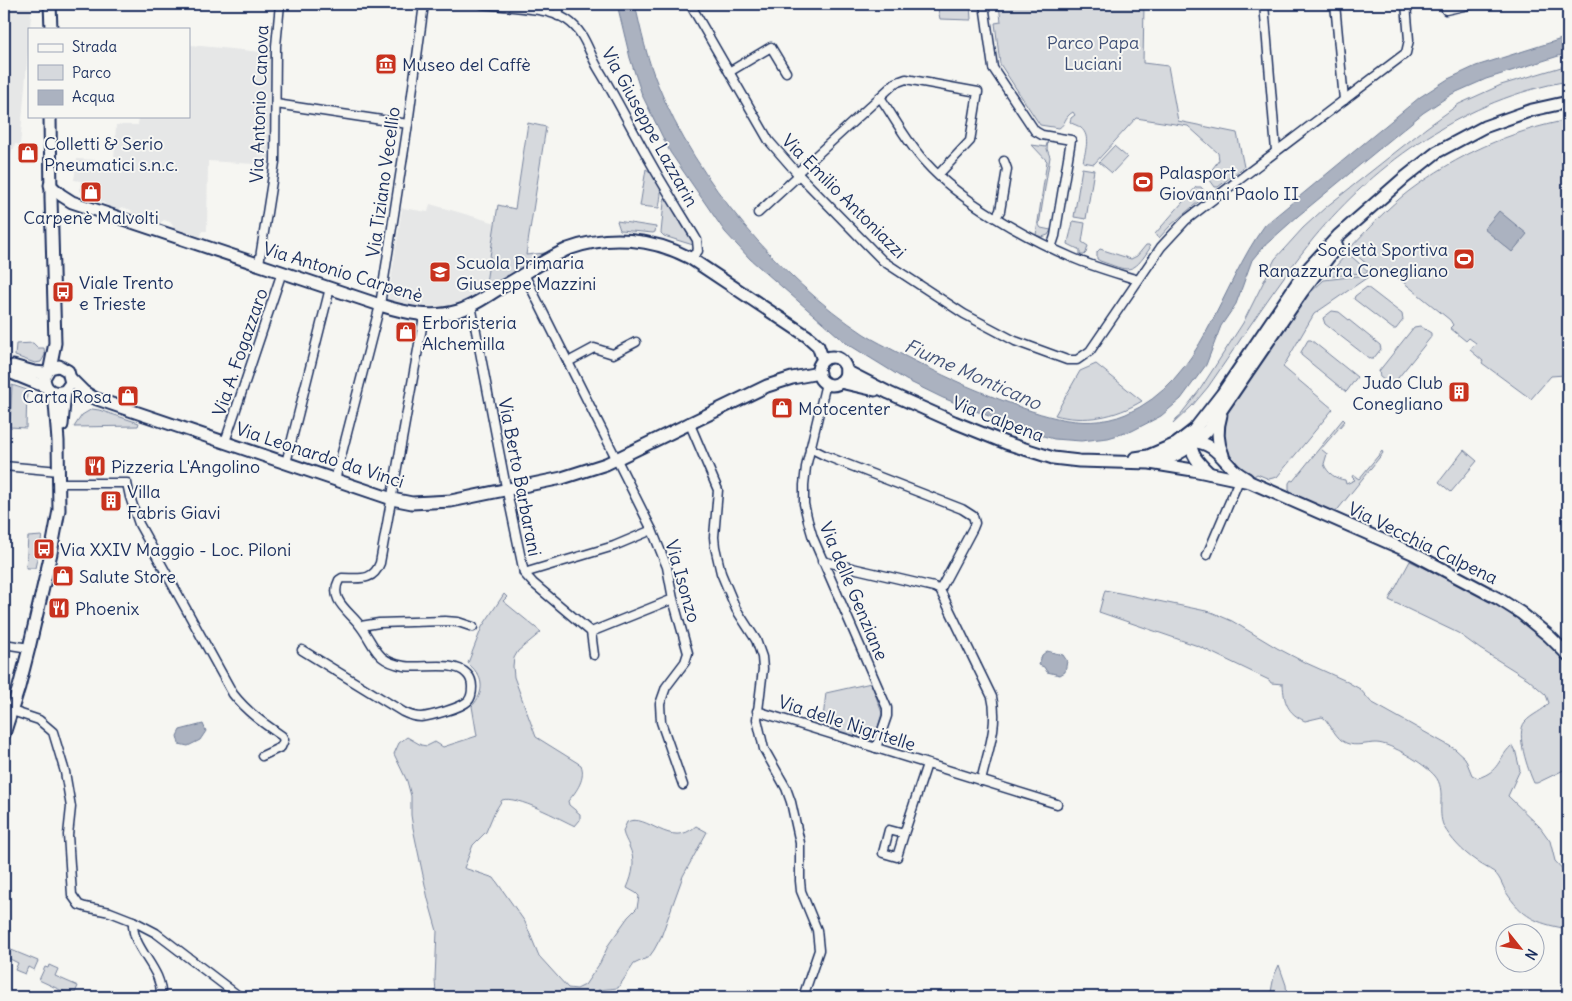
<svg xmlns="http://www.w3.org/2000/svg" width="1572" height="1001" font-family="Delius,sans-serif">
<style>
.built{fill:#e6e7e7}
.green{fill:#d6d9dd;stroke:#78849e}
.water{fill:#abb2c0;stroke:#717e99}
.lines{fill:none;stroke-linecap:round;stroke-linejoin:round}
.street-casing{stroke:#1b2f5e;stroke-width:11}
.secondary-casing{stroke:#1b2f5e;stroke-width:15}
.street{stroke:#f6f6f2;stroke-width:8}
.secondary{stroke:#f6f6f2;stroke-width:11}
.labels{text-anchor:middle;dominant-baseline:central;stroke-width:4;stroke-linejoin:round;paint-order:stroke}
.park-label{font-size:18px;fill:#405177;stroke:#f6f6f2}
.poi-label{font-size:18px;fill:#1b2f5e;stroke:#f6f6f2;text-anchor:start}
.street-label{font-size:18px;fill:#1b2f5e;stroke:#f6f6f2}
.water-label{font-size:19px;font-style:italic;fill:#46567b;stroke:#f6f6f2}
</style>
<rect width="100%" height="100%" fill="#f6f6f2"/>
<filter id="ink" filterUnits="userSpaceOnUse"><feTurbulence type="fractalNoise" baseFrequency=".02" numOctaves="2"/><feDisplacementMap in="SourceGraphic" scale="10" xChannelSelector="R" yChannelSelector="G"/><feConvolveMatrix kernelMatrix="1 2 1 2 8 2 1 2 1" color-interpolation-filters="sRGB"/></filter>
<g filter="url(#ink)">
<g class="built">
<polygon points="4,4 32,4 20,145 15,144 14,149 12,149 10,159 8,159 4,183"/>
<polygon points="189,41 191,41 191,45 271,53 274,110 272,142 269,145 269,156 271,159 271,165 208,161 207,231 202,231 201,237 173,228 172,223 164,220 160,223 158,223 132,214 131,210 122,207 118,210 106,205 104,203 80,191 81,181 74,180 77,159 114,161 116,125 138,125 139,116 189,116"/>
<polygon points="430,204 496,223 485,289 453,306 440,310 421,311 389,302 388,300 402,208 428,212"/>
</g>
<g class="green">
<polygon points="937,4 970,4 971,20 940,19"/>
<path d="M999,4H1144L1143,63L1168,66L1178,121L1237,133L1244,167L1218,187H1215L1207,176L1219,160L1218,153L1188,126L1136,118L1094,164L1083,162C1085,152 1091,136 1081,128C1078,125 1074,125 1070,122L1071,118L1075,115L1073,112C1064,117 1066,124 1059,128L1040,125L1000,64L995,23L1001,22Z"/>
<path d="M1568,65V81C1467,99 1378,160 1313,239C1275,286 1242,338 1208,387L1192,406L1173,424L1199,391L1243,323L1275,259L1303,228L1326,207L1426,128L1459,104L1501,85Z"/>
<path d="M1568,120V371L1565,375L1551,376L1531,399L1482,363L1483,361L1470,350L1476,343L1469,338L1466,341L1450,328L1453,325L1450,320L1387,269L1375,271L1349,249C1368,229 1387,208 1409,191C1457,155 1510,131 1568,120Z"/>
<polygon points="528,123 546,127 526,255 554,252 485,289 498,205 515,209"/>
<polygon points="1048,140 1047,149 1050,157 1039,225 1041,228 1051,230 1048,235 1042,237 1036,235 1047,161 1032,145 1046,147"/>
<polygon points="1114,146 1127,157 1112,173 1099,162"/>
<polygon points="1082,168 1094,170 1086,219 1074,217"/>
<path d="M646,169C664,181 662,189 659,208L640,206Z"/>
<polygon points="1196,187 1201,187 1205,192 1205,196 1171,225 1159,238 1157,237 1155,234"/>
<polygon points="665,192 694,241 693,245 664,236 661,233"/>
<polygon points="617,221 656,227 655,232 653,233 620,230"/>
<path d="M1073,221L1085,223L1082,242L1088,246L1086,253L1084,255H1080V250L1068,244C1069,236 1072,229 1073,221Z"/>
<path d="M1146,245H1149L1150,248C1132,276 1129,271 1100,261L1097,259V252L1100,249L1131,259L1137,256Z"/>
<polygon points="1348,255 1352,257 1369,272 1326,277 1344,257"/>
<polygon points="1366,275 1368,277 1314,314 1283,367 1333,409 1277,477 1269,479 1257,474 1254,476 1241,469 1227,453 1222,441 1225,413 1309,289 1312,291 1324,280"/>
<polygon points="1367,287 1402,314 1403,320 1396,329 1393,329 1354,299 1355,296"/>
<polygon points="1332,311 1339,312 1380,345 1381,349 1373,359 1370,359 1325,324 1323,318"/>
<polygon points="1420,326 1431,333 1431,337 1394,383 1389,384 1380,377 1379,371 1414,327"/>
<polygon points="1308,340 1311,340 1357,377 1347,391 1346,392 1301,355 1301,352"/>
<polygon points="33,343 38,348 44,348 45,355 41,362 35,363 15,356 16,344"/>
<path d="M1096,364L1142,401C1116,417 1084,423 1055,415L1080,371Z"/>
<polygon points="12,385 27,390 26,428 10,427"/>
<polygon points="92,409 99,410 139,423 138,426 74,427 82,415"/>
<path d="M1343,419L1345,421L1321,449L1327,454L1324,464C1327,473 1336,479 1345,480L1346,484L1355,480L1352,477L1353,475L1359,479L1382,451L1383,453L1335,513L1294,494L1289,489V483L1291,480L1293,481Z"/>
<polygon points="1464,450 1477,461 1451,492 1439,482"/>
<polygon points="42,536 35,568 26,568 28,537"/>
<path d="M1410,561C1465,588 1528,615 1568,663V768L1537,783H1534C1528,770 1515,733 1525,722C1532,714 1543,711 1549,703L1546,695L1528,679L1480,649L1458,633L1389,600Z"/>
<path d="M1105,590L1211,612L1232,621L1277,648L1304,662L1344,680L1360,689L1371,702L1455,749L1465,758L1472,775L1478,778C1500,771 1497,760 1511,746L1515,749L1520,770L1508,796L1540,827L1550,841L1555,861L1568,875V929C1541,924 1525,920 1508,895C1503,888 1501,878 1494,872C1488,868 1481,865 1475,860C1463,852 1451,839 1444,827C1436,811 1447,790 1435,776C1425,764 1391,743 1376,743C1367,743 1355,747 1346,743C1336,739 1331,725 1324,718L1322,717L1305,721C1287,713 1284,702 1283,684L1271,683L1269,680L1198,646L1099,612Z"/>
<path d="M504,594L507,597L503,601L541,632L518,651L514,658L513,666L514,677L536,737L581,765C586,778 577,791 568,801L569,805L580,814V820L575,826C560,819 517,795 502,800L494,813L486,832L473,845L464,868L494,878L525,922L539,956L568,988L577,989L585,985L600,963L609,944L628,917L637,908L639,896L636,893L627,888C633,874 636,861 629,846C627,841 624,837 623,831L627,822C647,812 670,850 696,826L707,832L683,876L661,937L654,950L649,957L634,964L618,988L598,990L599,997H443L436,994L435,979L437,931L428,899L413,828L411,815V796L407,781L394,754L399,743L407,737L421,745L427,746L435,742L443,747L477,736L472,706C481,697 485,683 476,672C474,668 470,666 468,663L482,627Z"/>
<polygon points="871,683 882,713 874,741 822,726 826,693"/>
<polygon points="4,947 38,961 34,970 28,967 25,974 15,970 18,963 4,956"/>
<polygon points="49,965 58,969 55,976 78,986 75,993 72,992 71,995 39,980 45,967 48,968"/>
<polygon points="1279,965 1286,985 1287,997 1270,997 1274,976"/>
</g>
<g class="water">
<path d="M617,4H635C641,31 647,59 658,85C696,180 779,278 864,334C875,341 886,346 897,352C928,368 958,383 991,396C1033,412 1081,433 1126,414C1203,381 1219,287 1265,225L1420,97L1448,79L1476,66L1568,37V53L1486,79L1452,94L1423,113L1298,216L1262,248L1252,260L1236,304L1221,326L1206,365L1181,399L1161,416L1132,431L1108,438L1081,441L1054,439L1029,432L943,398L906,380L846,343L750,259L725,232L670,152L642,95L630,58Z"/>
<polygon points="1499,211 1527,234 1512,252 1484,229"/>
<polygon points="1047,651 1063,655 1067,661 1065,672 1060,675 1047,672 1044,667 1039,665 1042,655"/>
<polygon points="203,724 206,731 200,740 188,746 179,744 177,736 180,730"/>
</g>
<g class="lines">
<g class="street-casing">
<g id="street">
<path d="M482,4C506,7 548,7 567,20C585,32 588,51 598,68C617,99 633,132 652,165C666,190 682,215 697,240L698,251L690,258"/>
<polyline points="690,4 769,141 797,173 883,261 964,314 1015,341 1067,360 1077,360 1090,351 1161,247 1186,220 1406,53 1409,40 1406,4"/>
<polyline points="984,4 993,68 1035,131 1042,135 1071,140 1055,236 1051,248"/>
<polyline points="1264,4 1276,151"/>
<polyline points="1335,4 1344,100"/>
<polyline points="1446,10 1473,4"/>
<polyline points="558,16 560,4"/>
<polyline points="729,72 771,47 786,72"/>
<polyline points="276,104 408,124"/>
<polyline points="797,173 880,97"/>
<path d="M938,175L970,141L978,92L906,79L895,83L880,97C895,119 908,144 926,163C960,201 1026,238 1073,258C1094,267 1116,273 1138,280"/>
<polyline points="758,213 799,175"/>
<polyline points="996,217 1000,211 1007,169 1004,161"/>
<polyline points="259,264 275,162 276,46 280,4"/>
<polyline points="524,274 652,530 667,567 673,599 688,653 685,662 666,687 660,704 661,722 683,785"/>
<polyline points="471,305 505,482 524,573 533,583 591,632 594,655"/>
<polyline points="568,362 594,348 613,354 636,342"/>
<polyline points="826,383 806,467 804,485 804,504 808,521 813,538 887,708 887,716 876,748"/>
<polyline points="689,422 718,490 714,537 715,547 721,573 736,609 756,640 762,657 763,669 757,719 764,749 786,788 791,802 800,843 800,881 801,891 817,930 819,950 803,997"/>
<polyline points="225,442 282,272"/>
<path d="M810,448L826,456L962,509L973,516L975,523L973,528L940,590L992,697C999,725 987,754 981,781"/>
<polyline points="286,463 330,288"/>
<polyline points="4,466 59,471"/>
<polyline points="335,480 380,305 408,124 424,4"/>
<path d="M59,483H127L130,497L139,524L233,694C247,712 263,723 282,736L284,740L281,747L262,756"/>
<polyline points="1207,555 1239,480"/>
<polyline points="822,561 934,587 940,590"/>
<polyline points="524,573 614,546 652,530"/>
<polyline points="361,626 379,623 445,621 458,622 473,627"/>
<polyline points="591,632 673,599"/>
<polyline points="4,644 29,648"/>
<path d="M302,650L403,712C409,715 414,717 421,717C431,716 461,708 468,701C471,698 472,692 472,687C472,682 471,678 467,674C454,660 422,669 404,666C375,661 376,647 361,627C351,612 328,601 339,580L342,578C359,578 373,582 380,563L424,316"/>
<path d="M12,711L39,720L53,732L65,772L71,807L68,835L72,895L79,905L85,907L110,912L133,921C131,950 163,967 161,997"/>
<polyline points="757,711 1057,804"/>
<polyline points="904,834 897,857 883,853 889,830 904,834 927,764"/>
<polyline points="133,921 156,933 240,997"/>
</g>
</g>
<g class="secondary-casing">
<g id="secondary">
<polyline points="50,4 51,29"/>
<path d="M50,185L61,195L72,202L380,305C406,313 431,319 458,311C474,306 488,295 502,287C524,275 545,259 568,249C608,234 653,238 690,258L807,336L818,346L823,360"/>
<circle cx="832" cy="371" r="14"/>
<polyline points="13,366 34,372 45,373"/>
<path d="M50,368L59,366L68,371L71,383L65,391C53,395 45,390 44,378L50,368L55,343L51,198L50,116"/>
<polyline points="4,370 46,387"/>
<polyline points="846,371 889,393 954,422 1006,443 1053,458 1079,461 1150,463 1193,470 1250,482 1412,553 1499,599 1521,613 1549,636 1568,655"/>
<polyline points="71,379 84,392 94,398 392,499 412,503 451,501 562,478 606,464 767,386 792,378 819,373"/>
<polyline points="840,382 875,390"/>
<path d="M1221,415C1217,428 1217,442 1223,455"/>
<polyline points="62,425 65,391"/>
<path d="M1191,441C1190,455 1200,464 1209,473"/>
<path d="M1192,442C1212,441 1221,457 1234,470C1237,473 1242,476 1247,479"/>
<polyline points="1135,458 1148,456 1176,444 1194,430 1222,394 1304,273 1338,236 1403,179 1437,152 1484,127 1532,110 1568,102"/>
<path d="M1157,462C1178,456 1191,447 1207,431L1302,292L1337,246"/>
<polyline points="4,734 19,687 29,648 51,553 59,510 58,441 55,403 52,392"/>
</g>
</g>
<use href="#street" class="street"/>
<use href="#secondary" class="secondary"/>
</g>
</g>
<defs>
<g id="museum-square" transform="scale(1.125)"><rect x="-9" y="-9" width="18" height="18" rx="4" fill="#c8321e" stroke="#f6f6f2"/><path d="M0-6L6-3V-2H-6V-3ZM-5-1h2V3h-2ZM-1-1h2V3h-2ZM3-1h2V3H3ZM-6 4H6V6H-6Z" fill="#fff"/></g>
<g id="shop-square" transform="scale(1.125)"><rect x="-9" y="-9" width="18" height="18" rx="4" fill="#c8321e" stroke="#f6f6f2"/><path d="M-5-2.5h2.3a2.7 3.5 0 0 1 5.4 0H5L5.5 6h-11ZM-1.5-2.5h3a1.5 2.3 0 0 0-3 0Z" fill="#fff"/></g>
<g id="stadium-square" transform="scale(1.125)"><rect x="-9" y="-9" width="18" height="18" rx="4" fill="#c8321e" stroke="#f6f6f2"/><path d="M0-5a6.5 5 0 1 0 0 10a6.5 5 0 1 0 0-10ZM-3.5-1.8h7v3.6h-7Z" fill="#fff"/></g>
<g id="school-square" transform="scale(1.125)"><rect x="-9" y="-9" width="18" height="18" rx="4" fill="#c8321e" stroke="#f6f6f2"/><path d="M0-5L7-2L0 1L-7-2ZM-4 1L0 2.5L4 1V4Q0 6-4 4Z" fill="#fff"/></g>
<g id="bus-square" transform="scale(1.125)"><rect x="-9" y="-9" width="18" height="18" rx="4" fill="#c8321e" stroke="#f6f6f2"/><path d="M-5-6H5V4H4V6H2V4H-2V6H-4V4H-5ZM-3.5-4V0h7V-4ZM-3.5 1.2v1.5H-2V1.2ZM2 1.2v1.5H3.5V1.2Z" fill="#fff"/></g>
<g id="building-square" transform="scale(1.125)"><rect x="-9" y="-9" width="18" height="18" rx="4" fill="#c8321e" stroke="#f6f6f2"/><path d="M-4-6H4V6H1V3H-1V6H-4ZM-2.5-4.3h1.7v1.8h-1.7ZM.8-4.3h1.7v1.8H.8ZM-2.5-1h1.7V.8h-1.7ZM.8-1h1.7V.8H.8Z" fill="#fff"/></g>
<g id="restaurant-square" transform="scale(1.125)"><rect x="-9" y="-9" width="18" height="18" rx="4" fill="#c8321e" stroke="#f6f6f2"/><path d="M-5-6h1v4h1v-4h1v4h1v-4h1v5L-1.5 .5V6h-2V.5L-5-1ZM5-6V6H3V1.5H1.5Q1.5-4 5-6Z" fill="#fff"/></g>
</defs>
<g fill-rule="evenodd">
<use href="#museum-square" x="386" y="64"/>
<use href="#shop-square" x="28" y="153"/>
<use href="#stadium-square" x="1143" y="182"/>
<use href="#shop-square" x="91" y="192"/>
<use href="#stadium-square" x="1464" y="259"/>
<use href="#school-square" x="440" y="272"/>
<use href="#bus-square" x="63" y="292"/>
<use href="#shop-square" x="406" y="332"/>
<use href="#building-square" x="1459" y="392"/>
<use href="#shop-square" x="128" y="396"/>
<use href="#shop-square" x="782" y="408"/>
<use href="#restaurant-square" x="95" y="466"/>
<use href="#building-square" x="111" y="501"/>
<use href="#bus-square" x="44" y="549"/>
<use href="#shop-square" x="63" y="576"/>
<use href="#restaurant-square" x="59" y="608"/>
</g>
<g class="labels">
<g class="park-label">
<text x="1093" y="42">Parco Papa<tspan x="1093" dy="21">Luciani</tspan></text>
</g>
<g class="poi-label">
<text x="402" y="64">Museo del Caffè</text>
<text x="44" y="143">Colletti &amp; Serio<tspan x="44" dy="21">Pneumatici s.n.c.</tspan></text>
<text x="1159" y="172">Palasport<tspan x="1159" dy="21">Giovanni Paolo II</tspan></text>
<text x="91" y="217" text-anchor="middle">Carpenè Malvolti</text>
<text x="1448" y="249" text-anchor="end">Società Sportiva<tspan x="1448" dy="21">Ranazzurra Conegliano</tspan></text>
<text x="456" y="262">Scuola Primaria<tspan x="456" dy="21">Giuseppe Mazzini</tspan></text>
<text x="79" y="282">Viale Trento<tspan x="79" dy="21">e Trieste</tspan></text>
<text x="422" y="322">Erboristeria<tspan x="422" dy="21">Alchemilla</tspan></text>
<text x="1443" y="382" text-anchor="end">Judo Club<tspan x="1443" dy="21">Conegliano</tspan></text>
<text x="112" y="396" text-anchor="end">Carta Rosa</text>
<text x="798" y="408">Motocenter</text>
<text x="111" y="466">Pizzeria L'Angolino</text>
<text x="127" y="491">Villa<tspan x="127" dy="21">Fabris Giavi</tspan></text>
<text x="60" y="549">Via XXIV Maggio - Loc. Piloni</text>
<text x="79" y="576">Salute Store</text>
<text x="75" y="608">Phoenix</text>
</g>
<g class="street-label">
<text transform="translate(259 104) rotate(-88)">Via Antonio Canova</text>
<text transform="translate(650 127) rotate(61)">Via Giuseppe Lazzarin</text>
<text transform="translate(383 182) rotate(-82)">Via Tiziano Vecellio</text>
<text transform="translate(844 196) rotate(45)">Via Emilio Antoniazzi</text>
<text transform="translate(343 272) rotate(17)">Via Antonio Carpenè</text>
<text transform="translate(240 352) rotate(-71)">Via A. Fogazzaro</text>
<text transform="translate(998 419) rotate(21)">Via Calpena</text>
<text transform="translate(320 455) rotate(18)">Via Leonardo da Vinci</text>
<text transform="translate(520 477) rotate(79)">Via Berto Barbarani</text>
<text transform="translate(1423 543) rotate(26)">Via Vecchia Calpena</text>
<text transform="translate(683 581) rotate(74)">Via Isonzo</text>
<text transform="translate(854 591) rotate(67)">Via delle Genziane</text>
<text transform="translate(847 723) rotate(18)">Via delle Nigritelle</text>
</g>
<g class="water-label">
<text transform="translate(973 374) rotate(24)">Fiume Monticano</text>
</g>
</g>
<rect width="1572" height="1001" fill="none" stroke="#f6f6f2" stroke-width="20"/>
<rect x="10" y="10" width="1552" height="981" fill="none" stroke="#1b2f5e" stroke-width="2" filter="url(#ink)"/>
<rect x="28" y="28" width="162" height="90" fill="#f6f6f2" stroke="#9ea6b7"/>
<rect x="38" y="44" width="25" height="8" fill="#f6f6f2" stroke="#9ea6b7"/>
<text x="72" y="52" font-size="15" fill="#1b2f5e">Strada</text>
<rect x="38" y="65" width="25" height="15" fill="#d6d9dd" stroke="#9ea6b7"/>
<text x="72" y="78" font-size="15" fill="#1b2f5e">Parco</text>
<rect x="38" y="90" width="25" height="15" fill="#abb2c0" stroke="#9ea6b7"/>
<text x="72" y="102" font-size="15" fill="#1b2f5e">Acqua</text>
<g transform="translate(1520 948) rotate(120)"><circle r="24" fill="#f6f6f2" stroke="#9ea6b7"/>
<path d="M0-4L9 19L0 12L-9 19Z" fill="#c8321e"/>
<text y="-8" font-size="14" font-weight="bold" text-anchor="middle" fill="#1b2f5e">N</text>
</g>
</svg>
